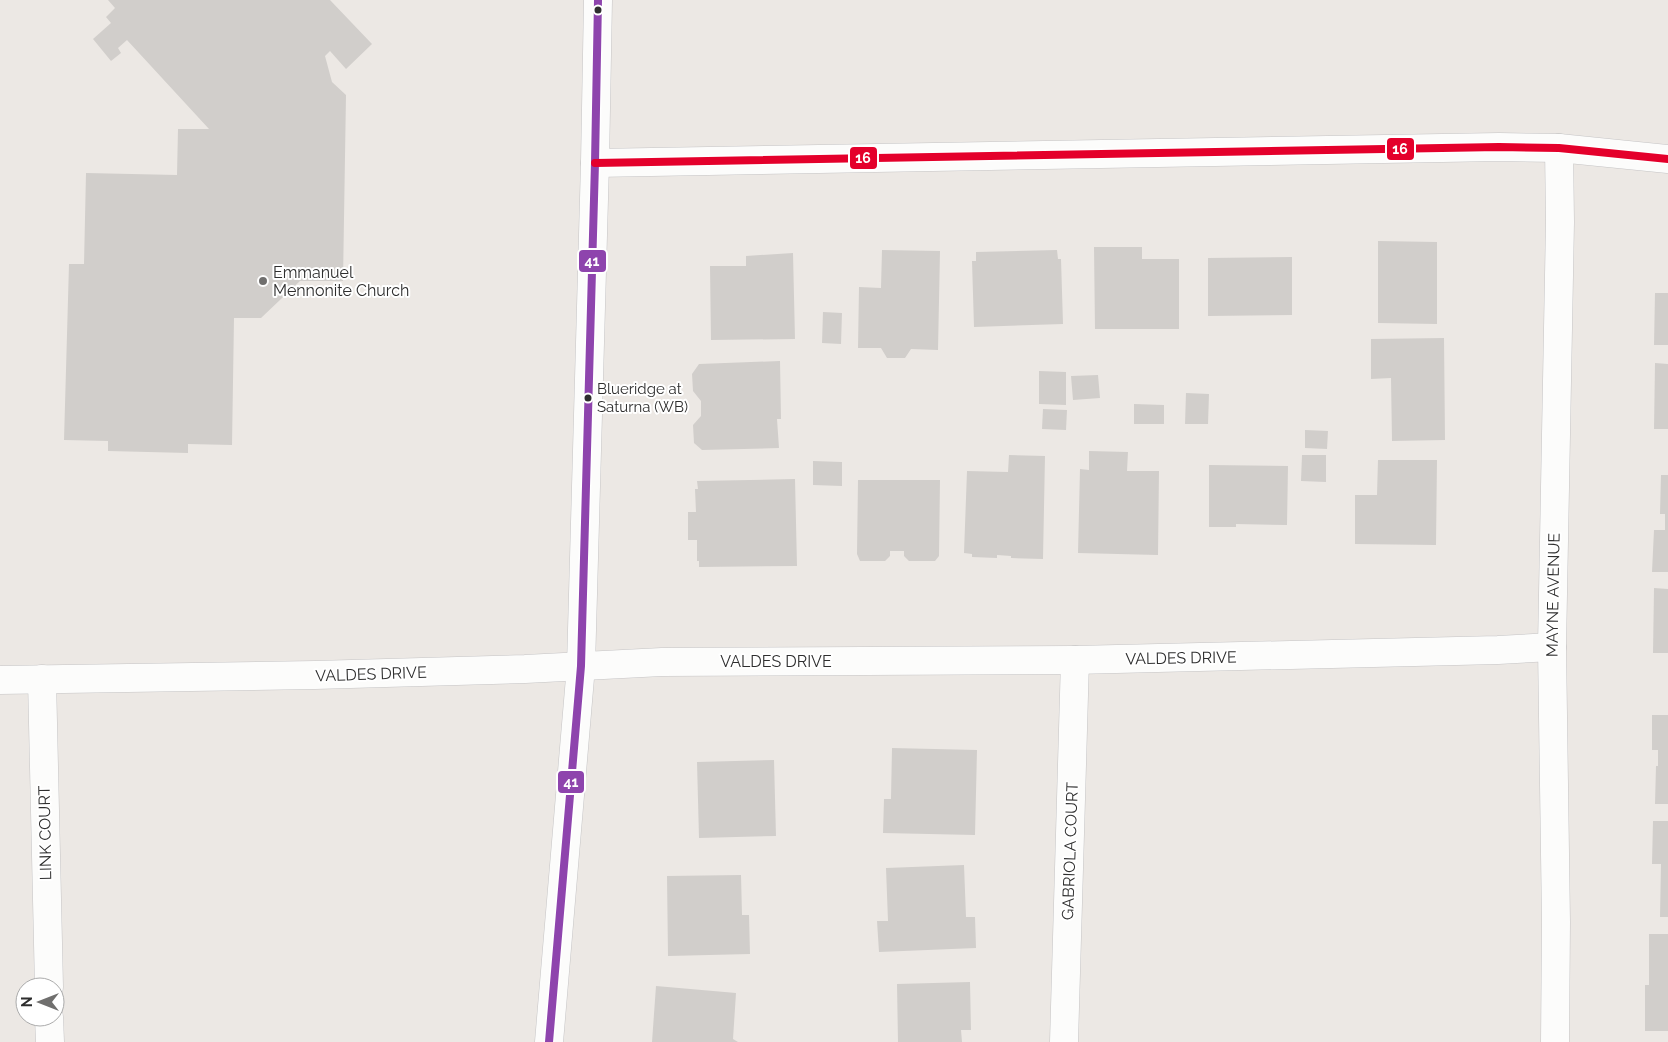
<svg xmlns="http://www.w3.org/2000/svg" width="1668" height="1042" font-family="Raleway,sans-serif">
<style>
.building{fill:#d1cecb}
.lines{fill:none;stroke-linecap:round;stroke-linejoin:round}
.minor-casing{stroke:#c5c4c5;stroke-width:29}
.minor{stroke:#fcfcfb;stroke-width:28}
.bus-1-casing{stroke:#fff;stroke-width:11}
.bus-2-casing{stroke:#fff;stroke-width:11}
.bus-1{stroke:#8e44ad;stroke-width:8}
.bus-2{stroke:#e4002b;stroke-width:8}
.bus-dot{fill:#2e2e2e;stroke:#fff;stroke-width:2}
.poi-dot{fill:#706f6e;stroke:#fff;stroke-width:2}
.labels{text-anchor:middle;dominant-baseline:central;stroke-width:4;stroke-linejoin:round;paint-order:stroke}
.bus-label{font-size:15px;fill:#2e2e2e;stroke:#fff;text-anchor:start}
.poi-label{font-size:16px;fill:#2e2e2e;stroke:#fff;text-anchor:start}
.street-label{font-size:16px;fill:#2e2e2e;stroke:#fff}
.line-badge{stroke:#fff;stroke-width:2}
.badge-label{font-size:14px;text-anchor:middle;font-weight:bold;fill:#fff}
</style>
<rect width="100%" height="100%" fill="#ece8e4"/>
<g class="building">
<polygon points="108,0 330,0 372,44 346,69 330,51 325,56 332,82 346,95 343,281 300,281 261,318 234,318 232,445 188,444 188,453 108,451 108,441 64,440 69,264 84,264 86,173 177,175 178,129 209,129 127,40 118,48 121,53 111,61 93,39 111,23 106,17 115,8"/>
<polygon points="1378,241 1437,242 1437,324 1378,323"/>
<polygon points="1094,247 1142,247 1142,259 1179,259 1179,329 1095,329"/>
<polygon points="882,250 940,251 938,350 911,349 905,358 887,358 881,348 858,348 859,287 881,288"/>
<polygon points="1057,250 1058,259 1061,259 1063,324 974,327 972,261 976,261 976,252"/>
<polygon points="793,253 795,339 711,340 710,266 746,266 746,256"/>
<polygon points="1292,257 1292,315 1208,316 1208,258"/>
<polygon points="1655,293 1668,293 1668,345 1654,345"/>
<polygon points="823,312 842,313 841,344 822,343"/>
<polygon points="1444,338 1445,440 1392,441 1391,378 1371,379 1371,339"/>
<polygon points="780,361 781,419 777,419 779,448 702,450 694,443 693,425 701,416 701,401 693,391 692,374 699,364"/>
<polygon points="1655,363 1668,364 1668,429 1654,429"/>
<polygon points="1039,371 1066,372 1066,405 1039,404"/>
<polygon points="1098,375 1100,398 1073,400 1071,376"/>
<polygon points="1186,393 1209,394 1208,424 1185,424"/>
<polygon points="1134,404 1164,405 1164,424 1134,424"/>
<polygon points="1043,409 1067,410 1066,430 1042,429"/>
<polygon points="1305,430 1328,431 1327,449 1305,448"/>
<polygon points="1089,451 1128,452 1127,471 1159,471 1158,555 1078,553 1080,469 1089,470"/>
<polygon points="1009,455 1045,456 1043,559 1011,558 1011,556 997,555 997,558 972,557 972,554 964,553 967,471 1008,472"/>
<polygon points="1302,455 1326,455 1326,482 1301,481"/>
<polygon points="1378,460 1437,460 1436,545 1355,544 1355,495 1377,495"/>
<polygon points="813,461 842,462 842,486 813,485"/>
<polygon points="1209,465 1288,466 1287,525 1236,524 1236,527 1209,527"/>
<polygon points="1661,475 1668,475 1668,572 1652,572 1654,530 1665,530 1665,514 1660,514"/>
<polygon points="795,479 797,566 699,567 699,561 697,561 697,540 688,540 688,512 696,512 695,489 698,489 697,481"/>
<polygon points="858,480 940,480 939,556 935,561 909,561 904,556 904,551 890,551 890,556 885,561 860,561 857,554"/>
<polygon points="1654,588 1668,589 1668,653 1653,653"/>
<polygon points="1652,715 1668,715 1668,804 1655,804 1656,766 1658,766 1658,750 1652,750"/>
<polygon points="892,748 977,750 975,835 883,833 884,799 891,799"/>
<polygon points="774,760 776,836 699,838 697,762"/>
<polygon points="1653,821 1668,821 1668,917 1660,917 1661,864 1652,864"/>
<polygon points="964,865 966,917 975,917 976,948 879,952 877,921 888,921 886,868"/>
<polygon points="741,875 742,915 749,915 750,954 668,956 667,876"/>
<polygon points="1649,934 1668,934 1668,1031 1645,1031 1645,985 1649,985"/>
<polygon points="970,982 971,1030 961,1030 962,1042 898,1042 897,984"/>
<polygon points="656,986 736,993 733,1039 738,1042 652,1042"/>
</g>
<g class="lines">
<g class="minor-casing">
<g id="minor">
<polyline points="595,163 1499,147 1559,148 1668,159"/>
<polyline points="42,679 49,987"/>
<polyline points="0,680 315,675 525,669 662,662 1075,660 1498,650 1552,647"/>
<polyline points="49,1017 50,1042"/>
<polyline points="549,1042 581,666 595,163 598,0"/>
<polyline points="1064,1042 1075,660"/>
<polyline points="1555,1042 1556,922 1552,647 1560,222 1559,148"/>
</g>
</g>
<use href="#minor" class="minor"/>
<g class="bus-1-casing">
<polyline id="bus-1" points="549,1042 581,666 595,163 598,0"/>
</g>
<g class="bus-2-casing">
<polyline id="bus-2" points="595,163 1499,147 1559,148 1668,159"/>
</g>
<use href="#bus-1" class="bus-1"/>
<use href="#bus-2" class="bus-2"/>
</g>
<g class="bus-dot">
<circle cx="598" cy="10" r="4.5"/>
<circle cx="588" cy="398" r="4.5"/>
</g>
<circle class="poi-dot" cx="263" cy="281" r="5"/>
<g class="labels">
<g class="bus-label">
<text x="597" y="389">Blueridge at<tspan x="597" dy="18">Saturna (WB)</tspan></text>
</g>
<g class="poi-label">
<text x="273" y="272">Emmanuel<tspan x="273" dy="18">Mennonite Church</tspan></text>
</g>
<g class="street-label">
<text transform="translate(1553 595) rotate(-89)">MAYNE AVENUE</text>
<text transform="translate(1181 658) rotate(-1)">VALDES DRIVE</text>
<text x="776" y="661">VALDES DRIVE</text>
<text transform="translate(371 674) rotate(-2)">VALDES DRIVE</text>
<text transform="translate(45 833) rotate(-91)">LINK COURT</text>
<text transform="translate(1070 851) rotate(-88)">GABRIOLA COURT</text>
</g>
</g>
<g class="line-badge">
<rect x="1386" y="137" width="29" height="24" rx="5" fill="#e4002b"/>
<rect x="849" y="146" width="29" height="24" rx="5" fill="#e4002b"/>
<rect x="578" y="249" width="29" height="24" rx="5" fill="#8e44ad"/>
<rect x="557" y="770" width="28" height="24" rx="5" fill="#8e44ad"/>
</g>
<g class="badge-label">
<text x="1400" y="154">16</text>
<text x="863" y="163">16</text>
<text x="592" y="266">41</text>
<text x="571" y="787">41</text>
</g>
<g transform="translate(40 1002) rotate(270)"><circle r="24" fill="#ffffff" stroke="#ababab"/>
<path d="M0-4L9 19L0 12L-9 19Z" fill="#706f6e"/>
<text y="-8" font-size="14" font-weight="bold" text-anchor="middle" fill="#2e2e2e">N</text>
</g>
</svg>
